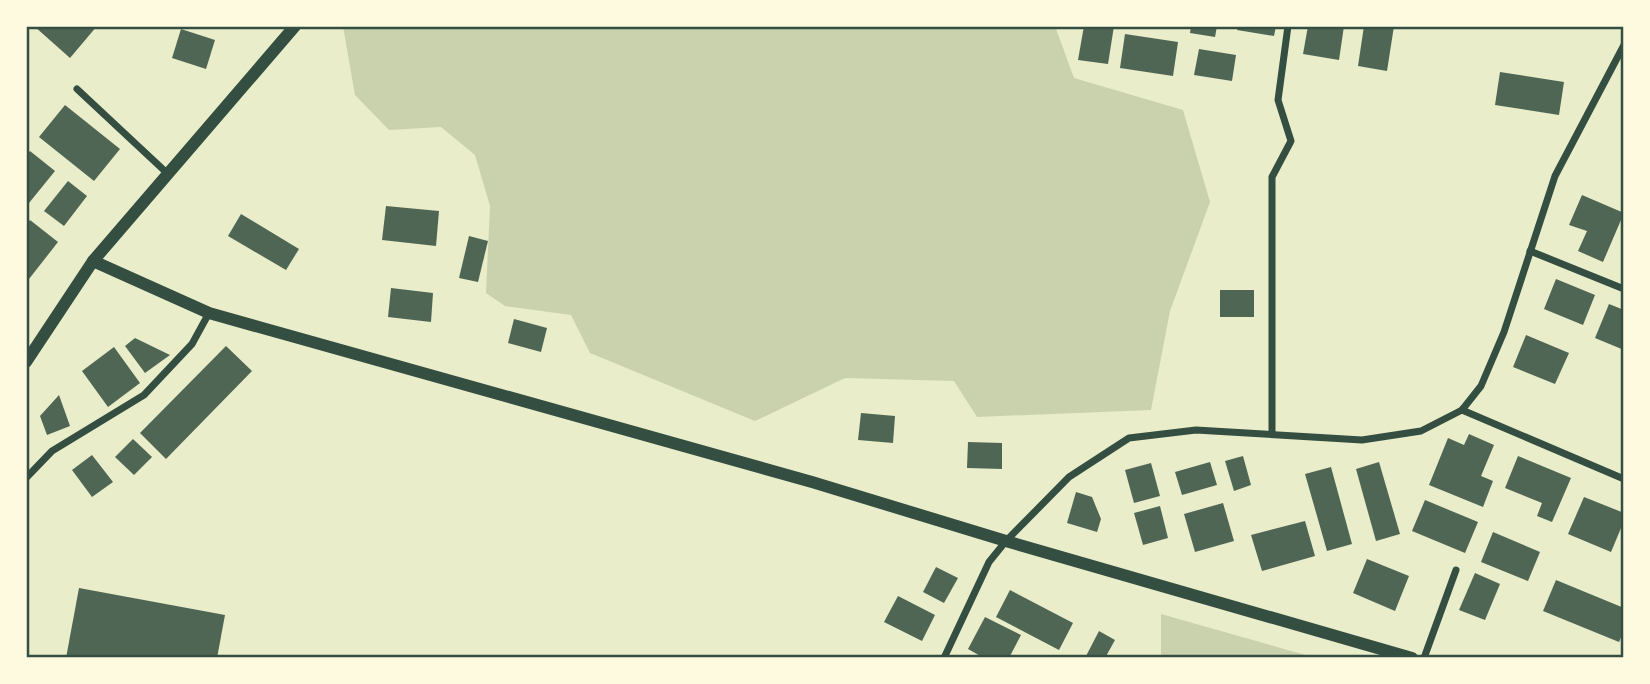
<svg xmlns="http://www.w3.org/2000/svg" width="1650" height="684" font-family="'IBM Plex Sans',sans-serif">
<style>
.green{fill:#cad2ad}
.building{fill:#4f6655}
.lines{fill:none;stroke-linecap:round;stroke-linejoin:round}
.minor{stroke:#344e41;stroke-width:7}
.tertiary{stroke:#344e41;stroke-width:12}
.neatline{fill:none;stroke:#344e41;stroke-width:2.5}
</style>
<rect width="100%" height="100%" fill="#e9edc9"/>
<g class="green">
<polygon points="343,26 1055,26 1074,78 1183,110 1210,202 1170,311 1151,410 977,417 954,381 845,378 755,421 590,353 571,315 505,306 486,293 490,206 475,155 441,127 389,130 355,95"/>
<polygon points="1161,614 1316,658 1161,658"/>
</g>
<g class="building">
<polygon points="34,26 97,26 70,58"/>
<polygon points="1084,26 1114,26 1108,64 1078,60"/>
<polygon points="1191,26 1217,26 1215,37 1190,33"/>
<polygon points="1238,26 1276,26 1274,36 1237,30"/>
<polygon points="1308,26 1344,26 1339,60 1303,54"/>
<polygon points="1364,26 1394,26 1387,71 1358,66"/>
<polygon points="181,29 215,40 206,69 172,58"/>
<polygon points="1125,34 1178,42 1173,76 1120,68"/>
<polygon points="1199,49 1236,55 1232,81 1194,75"/>
<polygon points="1500,72 1564,82 1559,115 1495,105"/>
<polygon points="65,105 120,149 94,181 39,137"/>
<polygon points="30,151 55,171 29,203 26,201 26,155"/>
<polygon points="68,181 87,196 64,226 44,211"/>
<polygon points="1582,195 1624,213 1603,262 1578,251 1587,231 1569,225"/>
<polygon points="386,206 439,211 436,246 382,240"/>
<polygon points="241,214 299,249 286,270 228,236"/>
<polygon points="30,220 58,242 29,279 26,277 26,225"/>
<polygon points="469,236 488,241 478,282 459,278"/>
<polygon points="1556,279 1595,295 1583,325 1544,309"/>
<polygon points="391,288 433,293 431,322 388,317"/>
<rect x="1220" y="290" width="34" height="27"/>
<polygon points="1609,304 1624,310 1624,350 1595,338"/>
<polygon points="514,319 547,328 541,352 508,343"/>
<polygon points="1526,335 1569,353 1555,384 1513,367"/>
<polygon points="135,338 170,355 145,373 125,346"/>
<polygon points="226,346 252,371 166,459 140,433"/>
<polygon points="114,347 140,383 108,407 82,371"/>
<polygon points="59,395 70,426 47,435 40,416"/>
<polygon points="861,413 895,416 893,443 858,440"/>
<polygon points="1469,434 1494,445 1481,476 1493,481 1483,507 1429,485 1448,438 1464,445"/>
<polygon points="133,439 152,457 134,475 115,457"/>
<polygon points="968,442 1002,443 1002,469 967,468"/>
<polygon points="92,455 113,482 92,497 72,470"/>
<polygon points="1243,456 1251,485 1234,491 1225,461"/>
<polygon points="1518,456 1571,478 1552,522 1537,516 1542,503 1505,488"/>
<polygon points="1210,462 1217,485 1182,495 1175,472"/>
<polygon points="1379,462 1400,534 1376,541 1356,469"/>
<polygon points="1151,463 1160,496 1134,503 1125,470"/>
<polygon points="1331,467 1352,544 1327,551 1305,474"/>
<polygon points="1076,492 1092,497 1101,519 1097,532 1067,523"/>
<polygon points="1584,497 1624,513 1624,521 1611,552 1568,534"/>
<polygon points="1425,500 1478,522 1465,553 1412,531"/>
<polygon points="1223,503 1234,541 1195,552 1184,514"/>
<polygon points="1160,506 1168,538 1143,545 1134,513"/>
<polygon points="1305,521 1315,556 1262,571 1251,535"/>
<polygon points="1493,532 1540,552 1528,581 1481,562"/>
<polygon points="1367,559 1409,576 1395,611 1353,593"/>
<polygon points="936,567 958,578 944,603 923,592"/>
<polygon points="1475,573 1500,584 1485,620 1459,610"/>
<polygon points="1556,580 1624,608 1624,631 1619,642 1543,611"/>
<polygon points="79,588 225,615 217,658 66,658"/>
<polygon points="1010,590 1073,623 1059,650 996,617"/>
<polygon points="898,596 935,615 922,641 884,622"/>
<polygon points="985,617 1021,635 1009,658 984,658 968,649"/>
<polygon points="1099,631 1115,640 1105,658 1085,658"/>
</g>
<g class="lines">
<g class="minor">
<polyline points="77,89 168,174"/>
<polyline points="1530,251 1624,289"/>
<polyline points="1462,410 1624,479"/>
<polyline points="1272,434 1272,177 1291,141 1278,100 1288,26"/>
<polyline points="26,478 52,451 144,395 192,344 209,313"/>
<polyline points="944,658 989,562 1006,541 1069,477 1129,438 1196,430 1362,440 1421,431 1462,410 1481,386 1504,332 1555,176 1624,45"/>
<polyline points="1424,658 1456,570"/>
</g>
<g class="tertiary">
<polyline points="93,261 209,313 812,482 1006,541 1412,658"/>
<polyline points="26,362 93,261 295,26"/>
</g>
</g>
<rect width="1650" height="684" fill="none" stroke="#fefae0" stroke-width="56"/>
<rect x="28" y="28" width="1594" height="628" class="neatline"/>
</svg>
